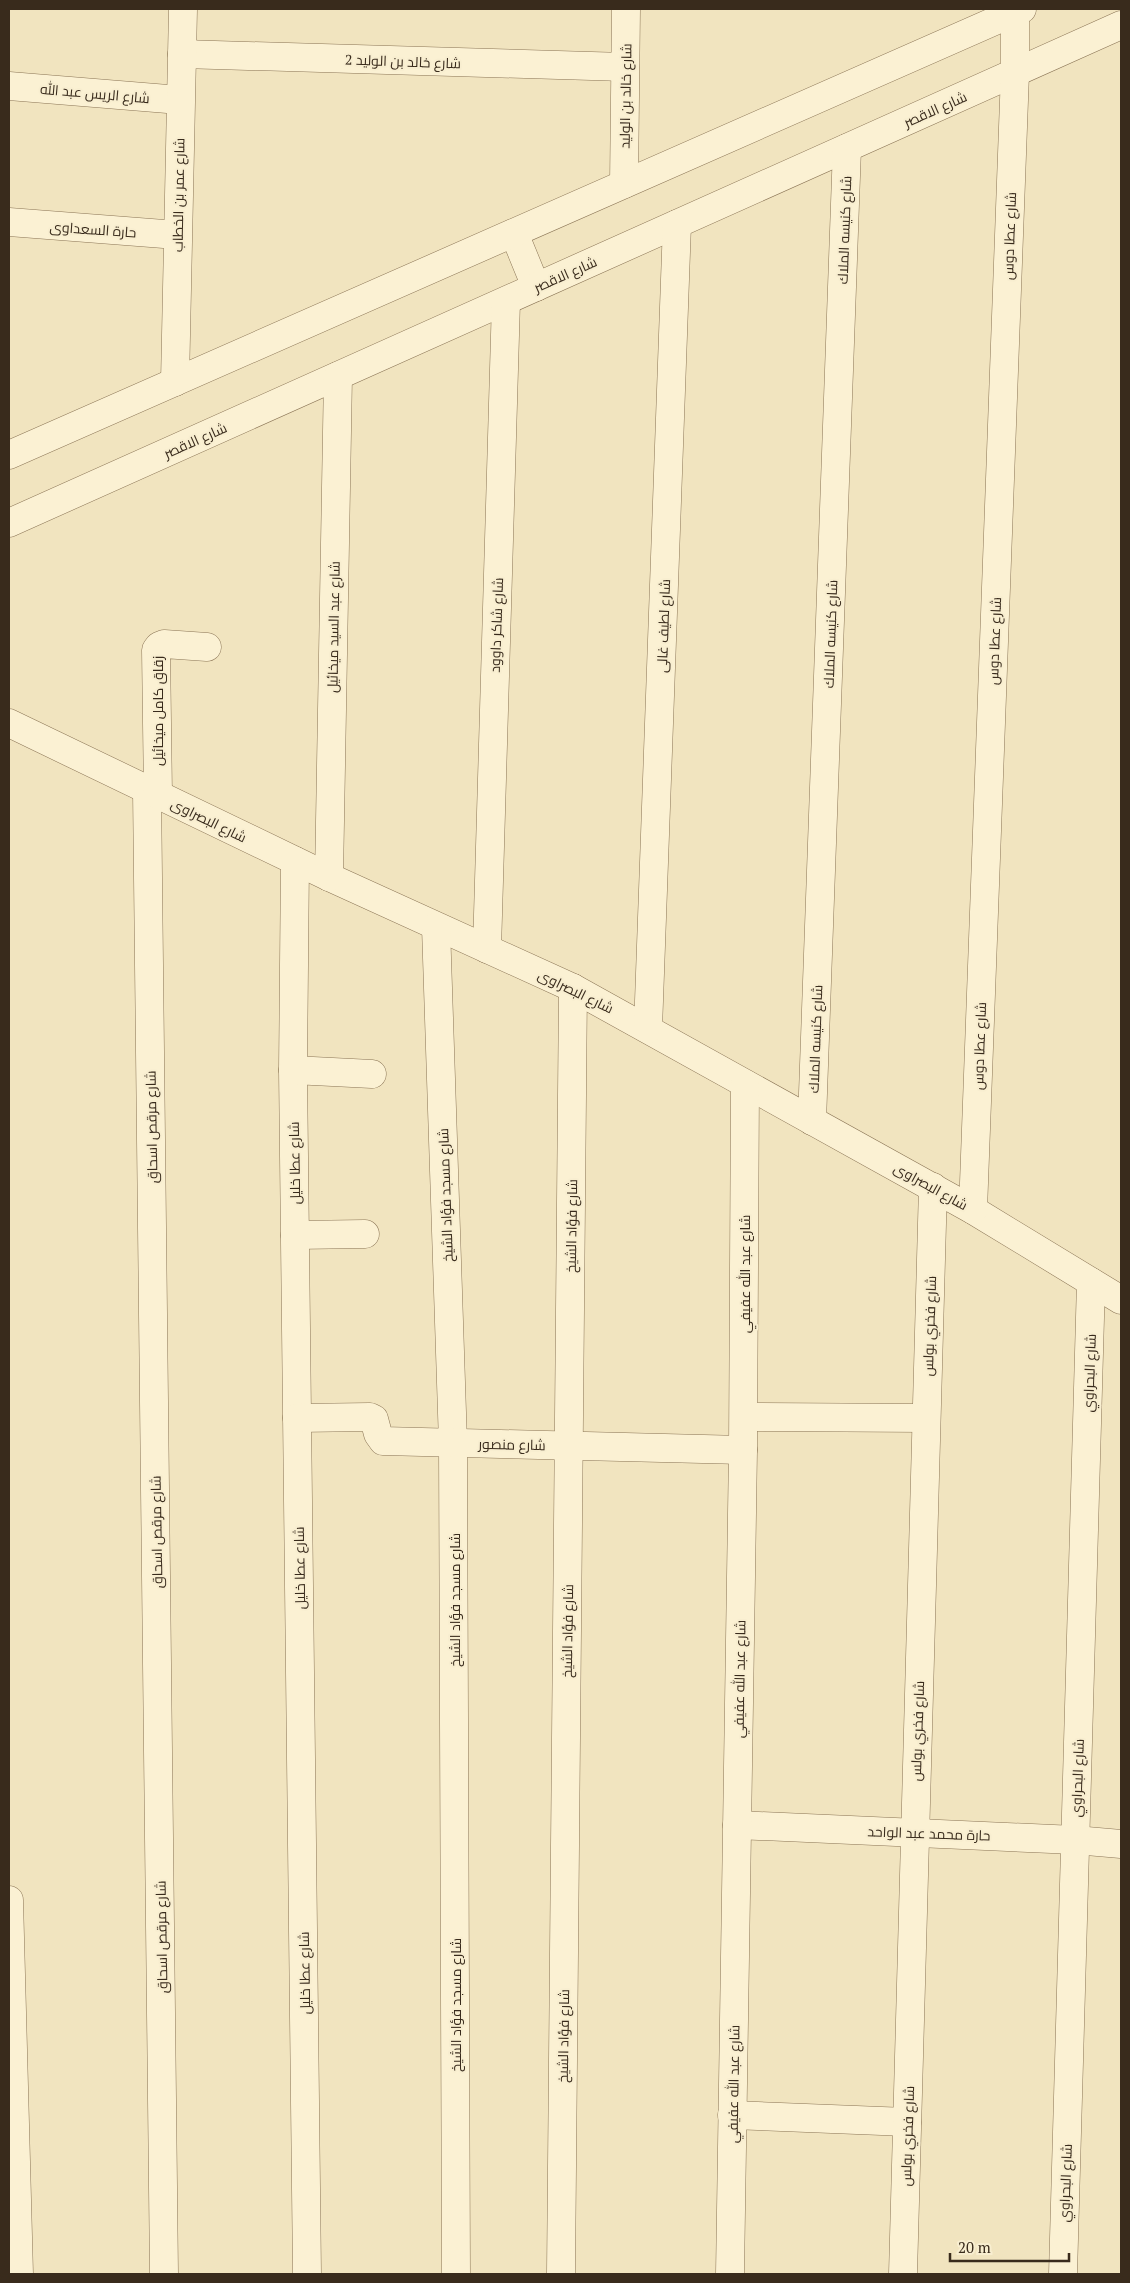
<svg xmlns="http://www.w3.org/2000/svg" width="1130" height="2283" font-family="'PT Serif',Cairo,serif">
<style>
.lines{fill:none;stroke-linecap:round;stroke-linejoin:round}
.minor-casing{stroke:#8b7556;stroke-width:29}
.minor{stroke:#fbf1d3;stroke-width:28}
.labels{text-anchor:middle;dominant-baseline:central;stroke-width:4;stroke-linejoin:round;paint-order:stroke}
.street-label{font-size:14px;fill:#392b1c;stroke:#f8eed0}
</style>
<rect width="100%" height="100%" fill="#f1e4bf"/>
<g class="lines">
<g class="minor-casing">
<g id="minor">
<polyline points="182,54 625,67"/>
<polyline points="9,86 180,100"/>
<polyline points="624,184 626,9"/>
<polyline points="9,222 177,235"/>
<polyline points="514,233 536,287"/>
<polyline points="175,382 183,9"/>
<polyline points="9,455 1022,9"/>
<polyline points="9,523 1121,25"/>
<polyline points="9,723 329,877 573,988 973,1210 1121,1300"/>
<polyline points="147,790 164,2274"/>
<polyline points="158,795 156,650 159,646 164,644 207,647"/>
<polyline points="295,861 293,1070 307,2274"/>
<polyline points="329,877 338,376"/>
<polyline points="436,927 453,1443 456,2274"/>
<polyline points="487,949 506,301"/>
<polyline points="648,1029 677,224"/>
<polyline points="293,1070 372,1074"/>
<polyline points="812,1121 847,148"/>
<polyline points="973,1210 1015,73 1015,9"/>
<polyline points="295,1235 365,1234"/>
<polyline points="744,1417 926,1418"/>
<polyline points="297,1418 370,1417 374,1419 378,1434 383,1441 743,1450"/>
<polyline points="737,1825 1075,1840 1121,1844"/>
<polyline points="9,1900 19,2274"/>
<polyline points="732,2115 907,2122"/>
<polyline points="561,2274 573,988"/>
<polyline points="730,2274 743,1450 745,1084"/>
<polyline points="903,2274 933,1187"/>
<polyline points="1063,2274 1091,1282"/>
</g>
</g>
<use href="#minor" class="minor"/>
</g>
<g class="labels">
<g class="street-label">
<text transform="translate(403 61) rotate(2)">شارع خالد بن الوليد 2</text>
<text transform="translate(95 93) rotate(5)">شارع الريس عبد الله</text>
<text transform="translate(625 96) rotate(-89)">شارع خالد بن الوليد</text>
<text transform="translate(935 109) rotate(-24)">شارع الاقصر</text>
<text transform="translate(178 195) rotate(-89)">شارع عمر بن الخطاب</text>
<text transform="translate(93 229) rotate(4)">حارة السعداوى</text>
<text transform="translate(844 230) rotate(-88)">شارع كنيسه الملاك</text>
<text transform="translate(1009 236) rotate(-88)">شارع عطا دوس</text>
<text transform="translate(565 274) rotate(-24)">شارع الاقصر</text>
<text transform="translate(195 440) rotate(-24)">شارع الاقصر</text>
<text transform="translate(496 625) rotate(-88)">شارع شاكر داوود</text>
<text transform="translate(663 626) rotate(-88)">شارع لطيف غالى</text>
<text transform="translate(333 627) rotate(-89)">شارع عبد السيد ميخائيل</text>
<text transform="translate(830 634) rotate(-88)">شارع كنيسه الملاك</text>
<text transform="translate(994 641) rotate(-88)">شارع عطا دوس</text>
<text transform="translate(157 711) rotate(-90)">زقاق كامل ميخائيل</text>
<text transform="translate(209 820) rotate(26)">شارع البصراوى</text>
<text transform="translate(576 991) rotate(26)">شارع البصراوى</text>
<text transform="translate(815 1039) rotate(-88)">شارع كنيسه الملاك</text>
<text transform="translate(979 1046) rotate(-88)">شارع عطا دوس</text>
<text transform="translate(151 1127) rotate(-91)">شارع مرقص اسحاق</text>
<text transform="translate(294 1163) rotate(-91)">شارع عطا خليل</text>
<text transform="translate(931 1186) rotate(29)">شارع البصراوى</text>
<text transform="translate(445 1195) rotate(-92)">شارع مسجد فؤاد الشيخ</text>
<text transform="translate(571 1226) rotate(-89)">شارع فؤاد الشيخ</text>
<text transform="translate(744 1274) rotate(-90)">شارع عبد الله عفيفي</text>
<text transform="translate(929 1326) rotate(-88)">شارع فخري بولس</text>
<text transform="translate(1089 1373) rotate(-88)">شارع البحراوي</text>
<text transform="translate(512 1444) rotate(1)">شارع منصور</text>
<text transform="translate(156 1532) rotate(-91)">شارع مرقص اسحاق</text>
<text transform="translate(299 1568) rotate(-91)">شارع عطا خليل</text>
<text transform="translate(454 1600) rotate(-90)">شارع مسجد فؤاد الشيخ</text>
<text transform="translate(567 1631) rotate(-89)">شارع فؤاد الشيخ</text>
<text transform="translate(739 1679) rotate(-89)">شارع عبد الله عفيفي</text>
<text transform="translate(917 1731) rotate(-88)">شارع فخري بولس</text>
<text transform="translate(1077 1778) rotate(-88)">شارع البحراوي</text>
<text transform="translate(929 1833) rotate(2)">حارة محمد عبد الواحد</text>
<text transform="translate(161 1937) rotate(-91)">شارع مرقص اسحاق</text>
<text transform="translate(304 1973) rotate(-91)">شارع عطا خليل</text>
<text transform="translate(455 2005) rotate(-90)">شارع مسجد فؤاد الشيخ</text>
<text transform="translate(563 2036) rotate(-89)">شارع فؤاد الشيخ</text>
<text transform="translate(733 2084) rotate(-89)">شارع عبد الله عفيفي</text>
<text transform="translate(907 2136) rotate(-88)">شارع فخري بولس</text>
<text transform="translate(1065 2183) rotate(-88)">شارع البحراوي</text>
</g>
</g>
<rect width="1130" height="2283" fill="none" stroke="#392b1c" stroke-width="20"/>
<path d="M950 2253v8h119v-8" fill="none" stroke="#392b1c" stroke-width="2.5"/>
<text x="958" y="2253" font-size="15" fill="#392b1c" stroke="#f8eed0" stroke-width="4" paint-order="stroke">20 m</text>
</svg>
